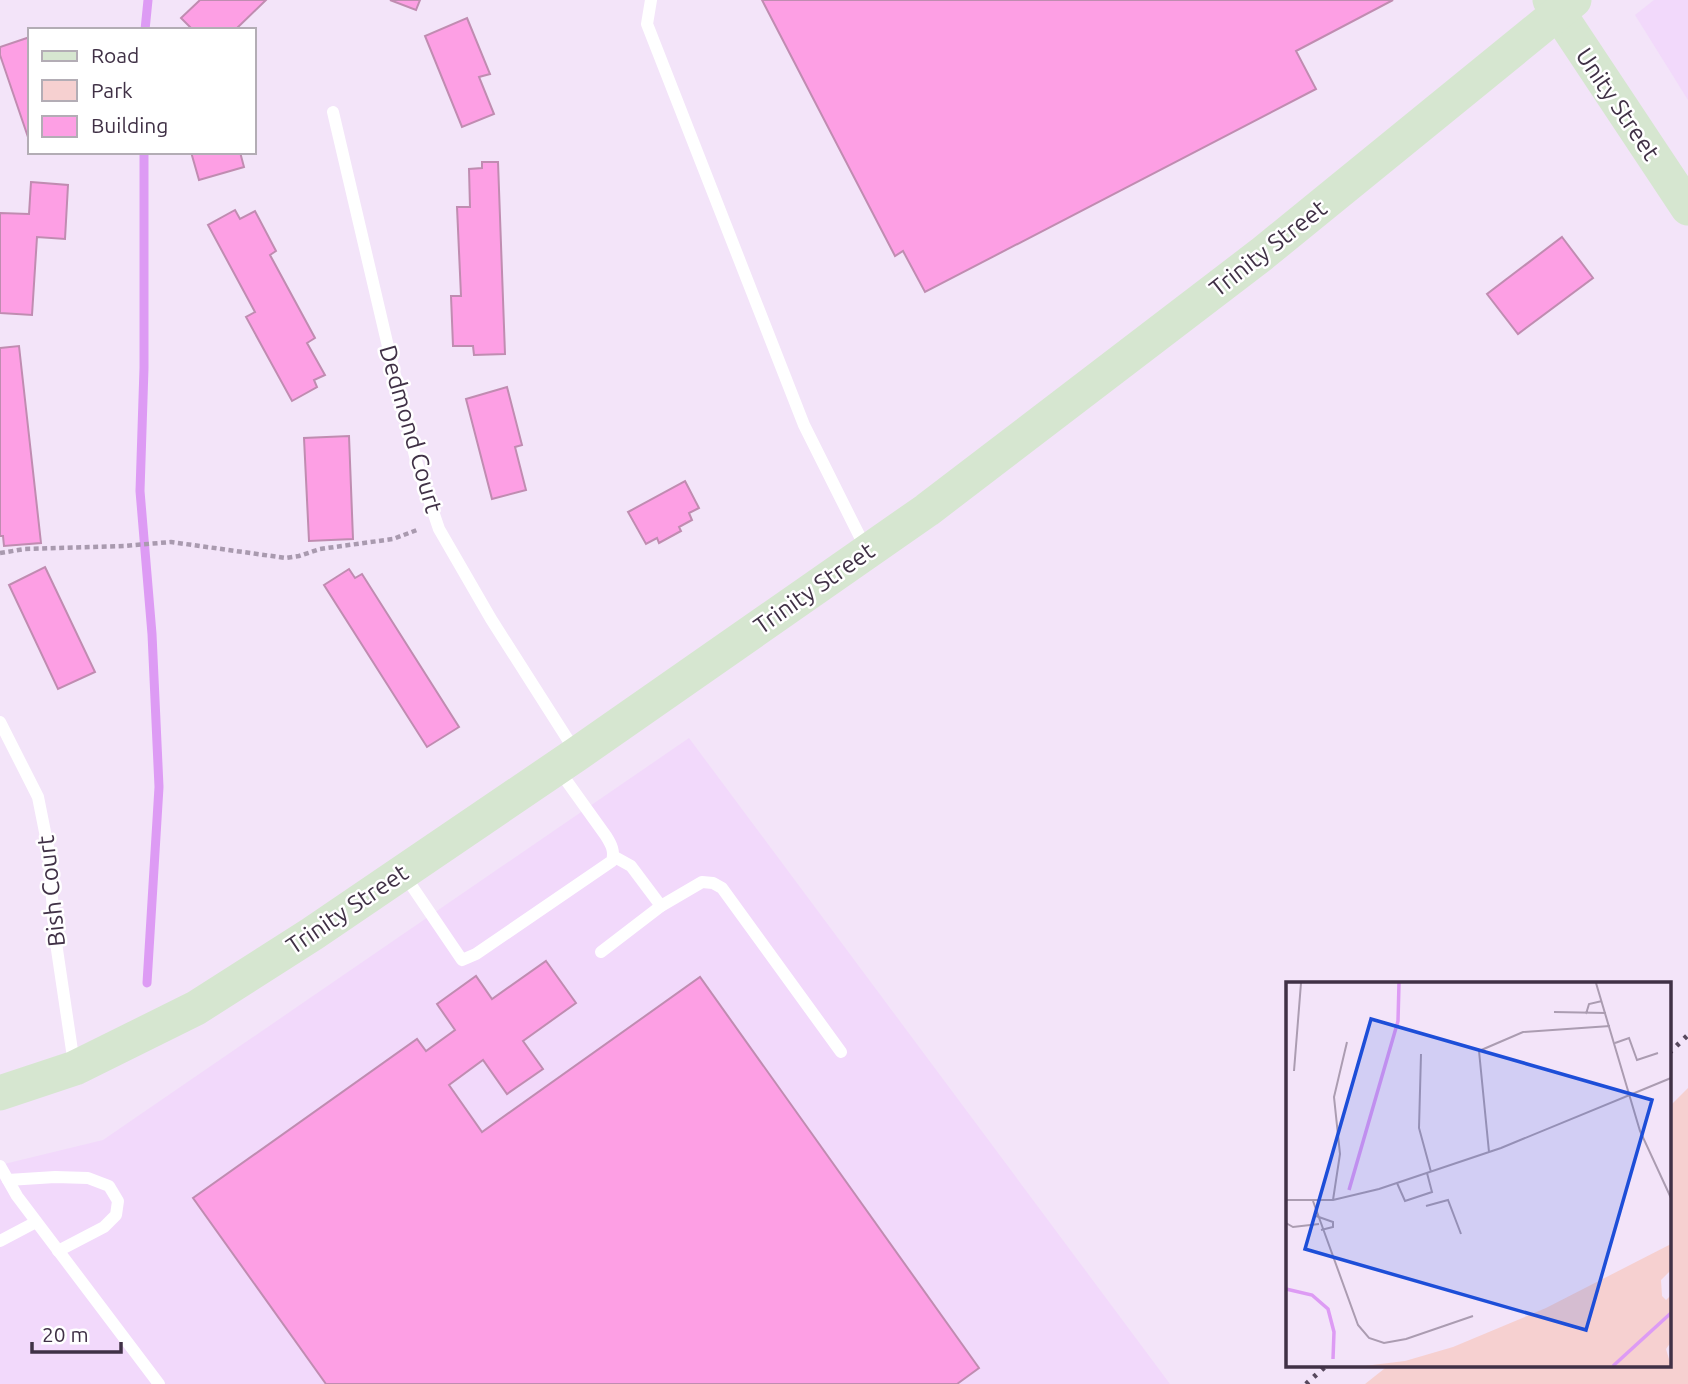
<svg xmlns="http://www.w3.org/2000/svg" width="1688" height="1384" font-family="Ubuntu,sans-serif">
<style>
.built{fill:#f2d9fb}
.green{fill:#f6d0d0}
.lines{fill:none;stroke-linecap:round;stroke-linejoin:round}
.stream{stroke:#dd9bf4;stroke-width:9}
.building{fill:#fd9fe4;stroke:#c08cb1;stroke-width:2}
.path{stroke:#a99aaf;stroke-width:4.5;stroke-dasharray:5 3.5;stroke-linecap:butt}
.lane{stroke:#fff;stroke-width:12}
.secondary{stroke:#d6e6d0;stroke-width:35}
.rail{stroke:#58495e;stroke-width:5;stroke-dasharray:3.5 7;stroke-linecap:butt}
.labels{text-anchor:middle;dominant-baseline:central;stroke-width:5;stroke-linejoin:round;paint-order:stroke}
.street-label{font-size:24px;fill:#403146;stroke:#fff}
.inset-river{fill:none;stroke:#dd9bf4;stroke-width:3.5}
.inset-road{fill:none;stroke:#ab9cb1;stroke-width:2}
.view{fill:#1d4ed8;fill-opacity:0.15;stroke:#1d4ed8;stroke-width:3.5}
.inset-edge{fill:none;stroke:#403146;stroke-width:3.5}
</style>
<rect width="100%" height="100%" fill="#f3e4f9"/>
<g class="built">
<polygon points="1654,0 1688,0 1688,100 1635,15"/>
<polygon points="689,738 1170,1384 0,1384 0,1165 103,1140"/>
</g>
<polygon class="green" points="1688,1088 1688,1384 1365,1384 1389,1365 1669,1365 1669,1107"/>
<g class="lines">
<g class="stream">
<polyline points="145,30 148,0"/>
<polyline points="144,152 144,368 140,491 152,634 159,787 147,983"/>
</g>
</g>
<g class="building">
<polygon points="200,0 266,0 235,30 193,30 181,18"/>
<polygon points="390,0 420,0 416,10"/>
<polygon points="762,0 1393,0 1296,51 1316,89 925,292 903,251 895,256"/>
<polygon points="467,18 490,74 479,77 494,114 462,127 425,36"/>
<polygon points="30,37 30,143 0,55 0,47"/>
<polygon points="191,152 240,152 244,167 199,180"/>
<polygon points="482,162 498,162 505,354 474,355 473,346 453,346 451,296 461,296 457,207 470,207 469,169 482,168"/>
<polygon points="31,182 68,185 65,239 37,237 32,315 0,313 0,213 29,214"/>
<polygon points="235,210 240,219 255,211 276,251 270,255 315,338 307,343 325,375 314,380 317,387 292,401 246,317 255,312 208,225"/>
<polygon points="1562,237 1593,278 1518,334 1487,294"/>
<polygon points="19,346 41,543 4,546 3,536 0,536 0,348"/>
<polygon points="507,387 522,445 515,447 526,490 492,499 466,399"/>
<polygon points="349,436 353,539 309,541 304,438"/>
<polygon points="685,481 699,508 689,513 692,520 679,527 681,531 659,543 657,538 646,544 628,512"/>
<polygon points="45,567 95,672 58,689 9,585"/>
<polygon points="349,569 355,578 362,574 459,727 427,747 324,585"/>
<polygon points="546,961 576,1003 523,1041 543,1069 507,1094 483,1060 449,1085 482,1132 700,977 979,1368 957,1384 326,1384 193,1198 417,1039 426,1051 455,1030 437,1004 476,976 492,999"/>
</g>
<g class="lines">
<polyline class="path" points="0,553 25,549 124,546 171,542 286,558 299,556 320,549 393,539 417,530"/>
<g class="lane">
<polyline points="651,0 647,24 804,425 867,551"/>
<polyline points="333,112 390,355 417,464 439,529 491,619 577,754"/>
<polyline points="0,722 38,797 48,847 55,936 74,1064"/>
<polyline points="613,856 631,866 661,906"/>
<path d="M405,876L462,960L476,954L612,861C615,851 611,844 606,836L558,769"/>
<polyline points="601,952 661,906 702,882 713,883 722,888 841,1052"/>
<polyline points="0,1166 17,1196 159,1384"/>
<polyline points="8,1180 55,1177 88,1178 109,1186 118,1201 116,1215 104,1227 58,1251"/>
<polyline points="0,1241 36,1222"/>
</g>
<g class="secondary">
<polyline points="1550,0 1688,208"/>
<polyline points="0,1093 75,1068 196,1008 312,934 577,754 927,510 1262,254 1574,0"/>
</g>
<g class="rail">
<polyline points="1669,1053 1688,1035"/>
<polyline points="1306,1384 1327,1365"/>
</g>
</g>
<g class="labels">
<g class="street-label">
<text transform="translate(1618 104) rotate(56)">Unity Street</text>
<text transform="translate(1268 248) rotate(-38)">Trinity Street</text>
<text transform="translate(411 429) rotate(74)">Dedmond Court</text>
<text transform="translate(814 588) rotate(-35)">Trinity Street</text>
<text transform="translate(51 891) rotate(-96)">Bish Court</text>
<text transform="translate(347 909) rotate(-34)">Trinity Street</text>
</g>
</g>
<g transform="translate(1286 982)">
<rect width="385" height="385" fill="#f3e4f9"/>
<path d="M385,262V288L375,298L376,314L380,318L385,313V360L380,367L385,384H78L119,379L167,365L260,326Z" fill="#f6d0d0"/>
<path class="inset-river" d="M63,208L112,39L113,1M0,307L26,313L42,327L48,350L47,377M327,384L385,331"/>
<path class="inset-road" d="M310,1L354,149L385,216M268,30L320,31M300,32L303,22L316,19M329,61L343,56L351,78L372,71M135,72L133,146L145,190M8,89L15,1M203,170L193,69L237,50L324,44M111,201L119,219L146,210L141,191M0,218H47L93,207L215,166L385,96M47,218L54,172L48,115L61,60M27,219L72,343L83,356L98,361L120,357L187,334M140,224L162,218L175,252M30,234L47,240V245L35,248M0,241L7,245L33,242"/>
<path class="view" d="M85,37L366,118L300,348L19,267Z"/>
<rect width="385" height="385" class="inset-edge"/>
</g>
<rect x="28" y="28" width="228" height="126" fill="#ffffff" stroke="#b3adb5" stroke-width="2"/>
<rect x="42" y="51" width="35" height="10" fill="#d6e6d0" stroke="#b3adb5" stroke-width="2"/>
<text x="91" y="63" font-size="21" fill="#403146">Road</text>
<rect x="42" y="80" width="35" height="21" fill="#f6d0d0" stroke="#b3adb5" stroke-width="2"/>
<text x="91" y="98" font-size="21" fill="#403146">Park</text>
<rect x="42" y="116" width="35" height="21" fill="#fd9fe4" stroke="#b3adb5" stroke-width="2"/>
<text x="91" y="133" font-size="21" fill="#403146">Building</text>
<path d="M32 1342v10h89v-10" fill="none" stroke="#403146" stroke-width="3.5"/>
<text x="42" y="1342" font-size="21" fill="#403146" stroke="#ffffff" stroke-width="5" paint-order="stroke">20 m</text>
</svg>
